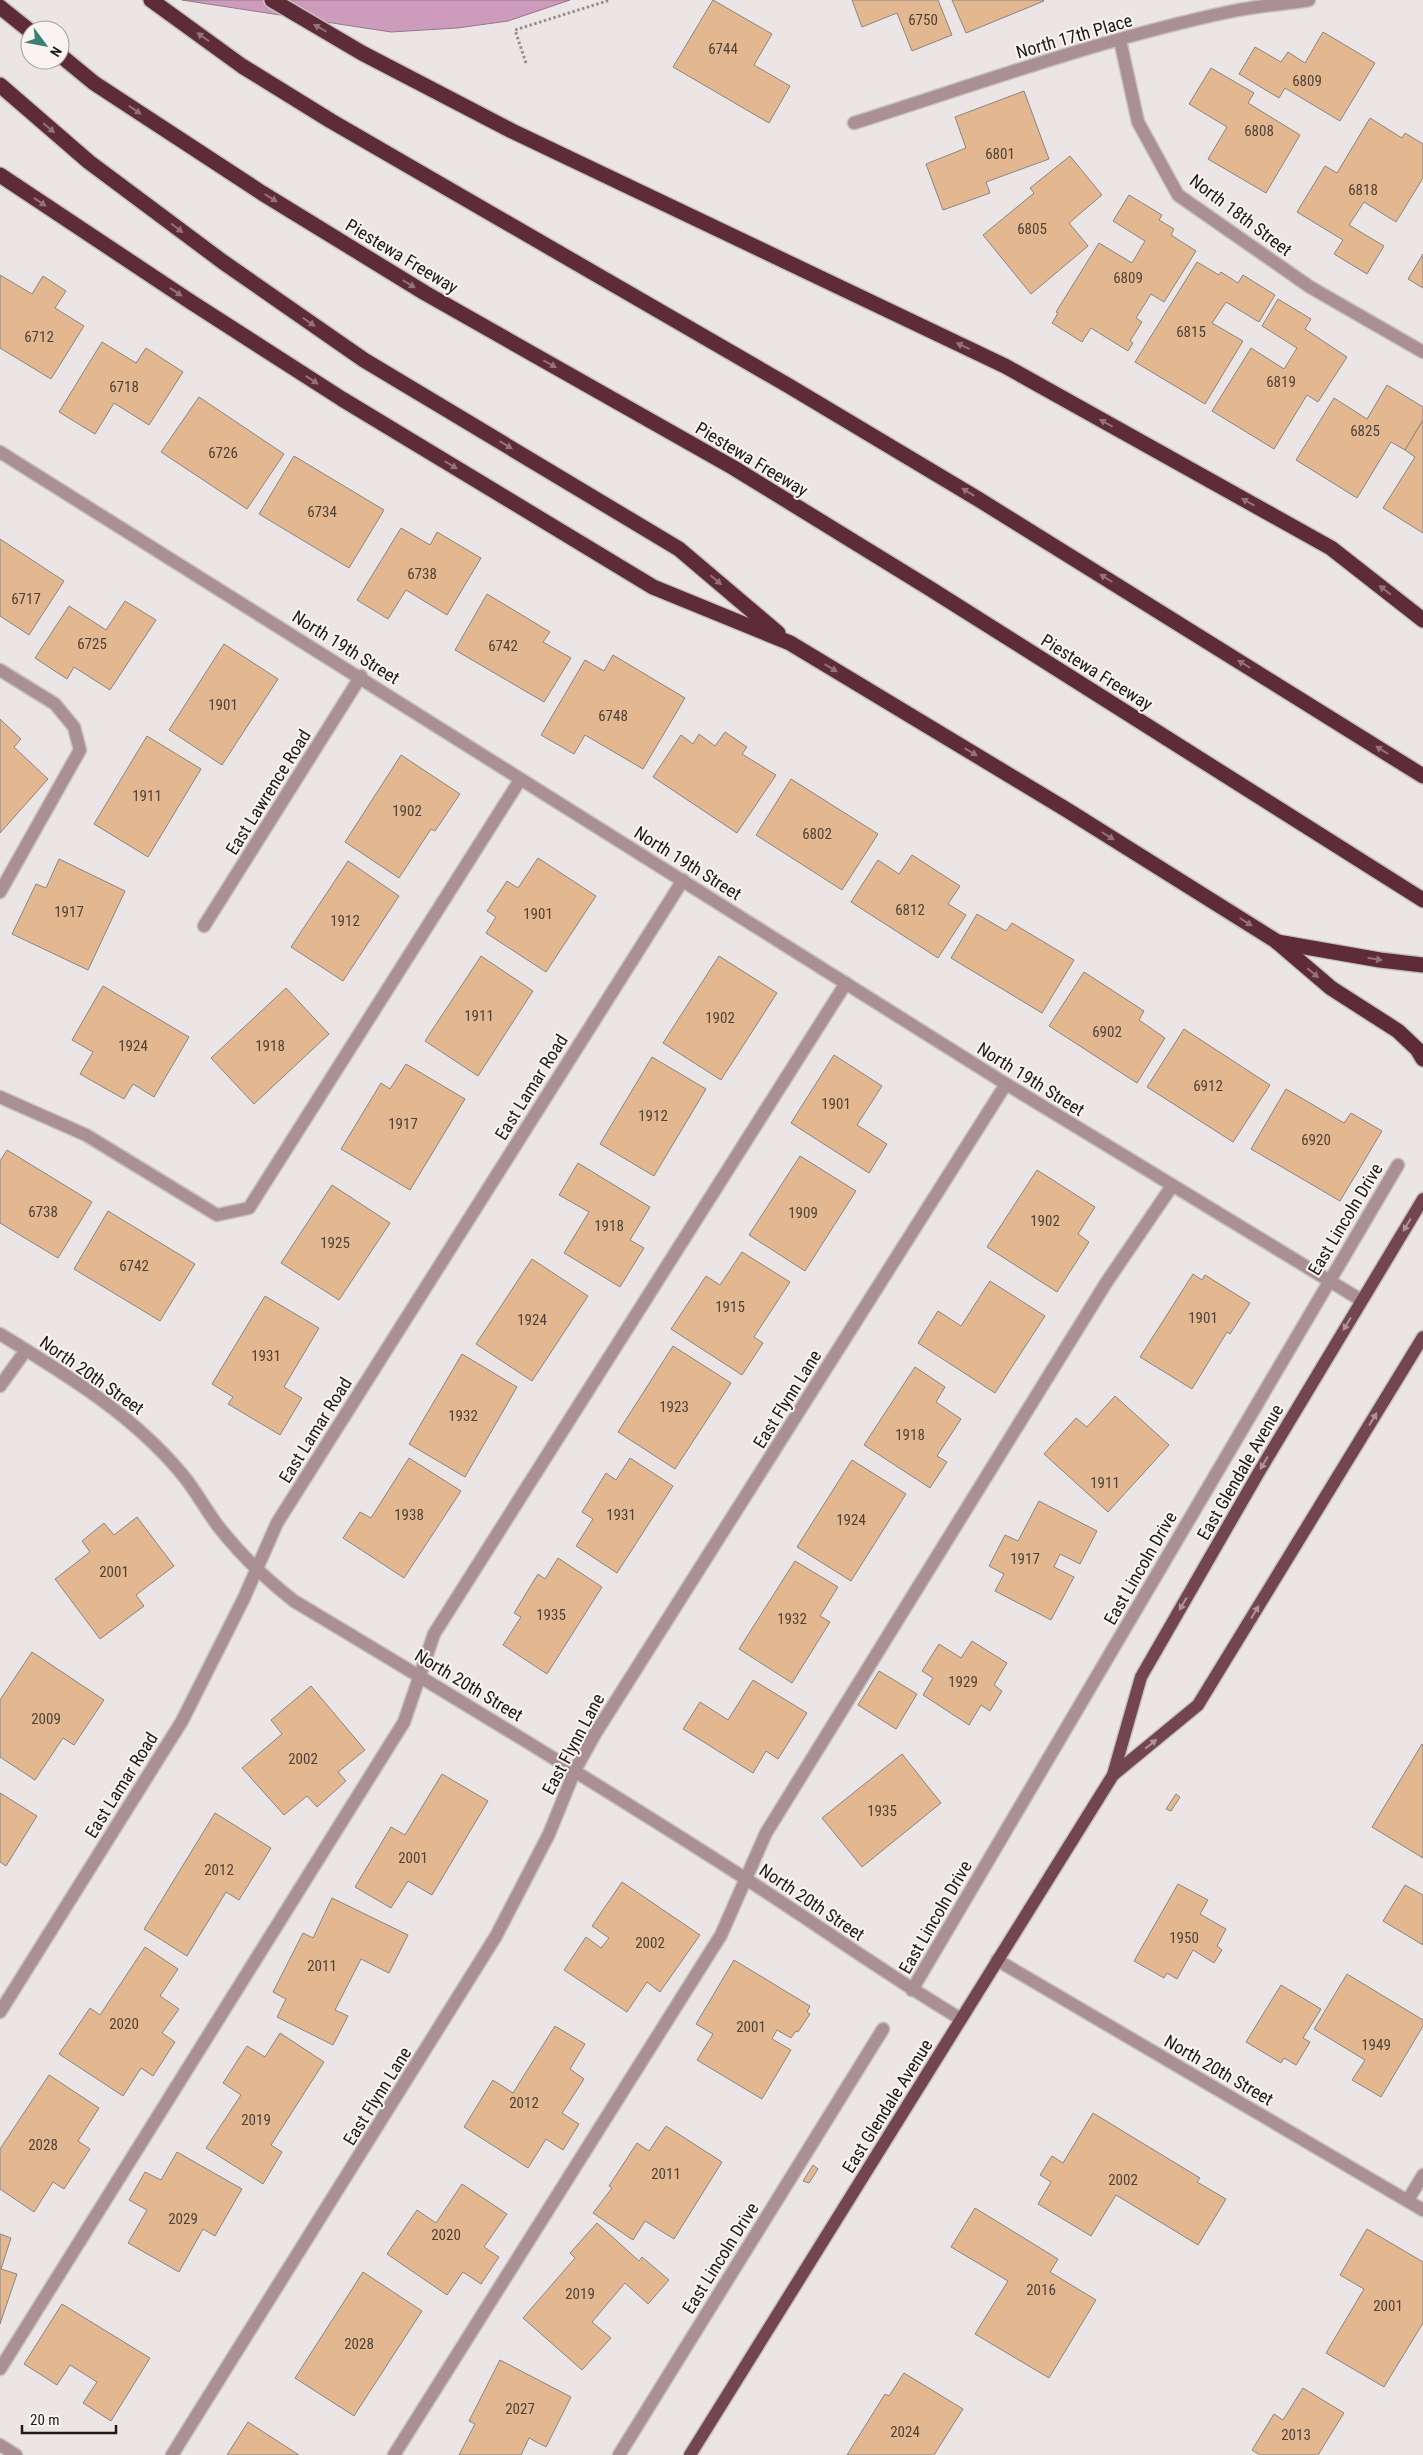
<svg xmlns="http://www.w3.org/2000/svg" width="1423" height="2455" font-family="'Roboto Condensed',sans-serif">
<style>
.water{fill:#cd9cbd;stroke:#98758c}
.building{fill:#e3b890;stroke:#898583}
.lines{fill:none;stroke-linecap:round;stroke-linejoin:round}
.minor-casing{stroke:#c6c1c0;stroke-width:15}
.major-casing{stroke:#c6c1c0;stroke-width:15}
.highway-casing{stroke:#c6c1c0;stroke-width:18}
.path{stroke:#918e8d;stroke-width:3;stroke-dasharray:2.5 2.5;stroke-linecap:butt}
.minor{stroke:#aa8f93;stroke-width:12}
.major{stroke:#73464f;stroke-width:12}
.highway{stroke:#5e2c38;stroke-width:15}
.oneway{fill:#947279}
.oneway2{fill:#af9498}
.labels{text-anchor:middle;dominant-baseline:central;stroke-width:4;stroke-linejoin:round;paint-order:stroke}
.number-label{font-size:15px;fill:#4e4238}
.street-label{font-size:18px;fill:#1c1a1a;stroke:#f9f4f2}
</style>
<rect width="100%" height="100%" fill="#ebe6e5"/>
<polygon class="water" points="182,0 570,0 508,21 457,28 391,32"/>
<g class="building">
<polygon points="713,0 772,34 754,65 790,86 769,123 673,67"/>
<polygon points="852,0 938,0 952,35 912,51 897,13 862,27"/>
<polygon points="952,0 1043,0 1044,1 966,33"/>
<polygon points="1323,32 1375,63 1340,121 1285,88 1279,98 1239,74 1255,47 1281,62 1288,52 1305,63"/>
<polygon points="1211,68 1254,93 1248,103 1300,135 1266,193 1208,159 1227,127 1189,104"/>
<polygon points="1024,91 1049,159 986,182 990,193 943,210 926,164 966,148 955,117"/>
<polygon points="1370,118 1402,138 1405,133 1423,144 1423,178 1396,222 1364,202 1349,225 1384,246 1367,274 1334,254 1343,240 1297,212 1325,166 1337,173"/>
<polygon points="1070,156 1102,195 1069,223 1088,246 1031,294 983,235 1034,193 1030,188"/>
<polygon points="1129,195 1162,215 1159,220 1174,229 1171,235 1196,251 1164,302 1151,294 1136,318 1142,322 1130,341 1133,343 1128,351 1091,328 1082,342 1052,323 1058,313 1056,312 1099,243 1132,263 1145,241 1113,221"/>
<polygon points="1423,254 1423,288 1408,279"/>
<polygon points="1197,262 1219,275 1221,272 1238,283 1243,275 1275,295 1259,322 1226,302 1212,323 1243,341 1205,404 1135,362"/>
<polygon points="0,275 32,294 43,276 66,291 55,308 84,326 51,379 0,348"/>
<polygon points="1278,299 1311,319 1305,329 1347,357 1318,402 1307,395 1274,449 1212,411 1251,348 1284,369 1297,348 1262,326"/>
<polygon points="102,342 136,363 146,348 183,372 149,425 114,403 95,434 59,412"/>
<polygon points="1387,385 1423,407 1423,420 1405,450 1391,442 1357,498 1296,460 1334,398 1367,419"/>
<polygon points="199,397 284,454 247,509 161,452"/>
<polygon points="1423,420 1423,533 1383,508 1415,457 1405,450"/>
<polygon points="294,456 384,510 349,568 259,514"/>
<polygon points="401,528 430,545 437,532 481,558 447,615 406,590 388,619 357,600"/>
<polygon points="0,539 64,581 29,635 0,616"/>
<polygon points="487,594 550,632 543,642 571,658 544,702 455,650"/>
<polygon points="125,601 156,620 110,690 74,667 67,679 35,658 69,606 106,630"/>
<polygon points="224,644 278,679 222,765 169,730"/>
<polygon points="613,655 685,698 643,769 585,735 574,754 541,735 585,660 604,671"/>
<polygon points="0,719 21,739 14,747 48,779 0,833"/>
<polygon points="725,732 747,747 742,754 776,775 737,833 653,777 681,735 693,744 699,734 715,746"/>
<polygon points="147,736 201,769 148,857 94,824"/>
<polygon points="401,755 460,794 435,831 431,829 399,878 345,842"/>
<polygon points="791,779 878,834 842,890 756,835"/>
<polygon points="912,855 960,886 948,904 966,915 938,958 851,902 878,860 899,874"/>
<polygon points="538,858 596,896 546,972 486,933 496,917 487,911 507,881 518,888"/>
<polygon points="59,859 125,891 88,970 12,934 36,884 46,888"/>
<polygon points="348,861 399,896 343,981 291,947"/>
<polygon points="977,914 1006,931 1012,923 1074,960 1042,1013 951,958"/>
<polygon points="481,956 533,991 478,1076 425,1041"/>
<polygon points="719,956 777,993 721,1080 663,1043"/>
<polygon points="1084,972 1144,1011 1139,1020 1165,1038 1137,1083 1049,1026"/>
<polygon points="103,986 189,1037 154,1097 133,1084 124,1099 80,1074 93,1052 72,1040"/>
<polygon points="286,988 329,1034 254,1104 211,1058"/>
<polygon points="1184,1029 1270,1085 1233,1142 1147,1087"/>
<polygon points="834,1055 882,1086 857,1125 887,1144 869,1173 791,1123"/>
<polygon points="652,1057 706,1089 654,1176 600,1144"/>
<polygon points="406,1064 465,1099 410,1190 341,1149 381,1083 390,1089"/>
<polygon points="1286,1089 1344,1123 1351,1113 1382,1131 1340,1201 1251,1149"/>
<polygon points="7,1150 92,1202 58,1258 0,1223 0,1161"/>
<polygon points="800,1156 856,1191 805,1271 749,1235"/>
<polygon points="578,1163 650,1207 630,1240 644,1248 620,1287 564,1253 589,1212 559,1195"/>
<polygon points="1037,1170 1095,1207 1078,1234 1089,1242 1057,1292 987,1247"/>
<polygon points="332,1185 390,1223 339,1300 281,1263"/>
<polygon points="108,1211 195,1264 160,1321 74,1269"/>
<polygon points="742,1252 790,1282 754,1337 763,1343 742,1375 671,1329 706,1276 720,1285"/>
<polygon points="532,1259 588,1296 532,1381 476,1344"/>
<polygon points="1193,1274 1202,1280 1205,1275 1250,1303 1230,1334 1227,1332 1192,1389 1140,1357"/>
<polygon points="990,1281 1045,1316 995,1393 918,1343 938,1311 961,1326"/>
<polygon points="265,1296 319,1328 284,1387 302,1398 280,1435 228,1404 233,1397 212,1384"/>
<polygon points="673,1346 731,1383 675,1469 618,1432"/>
<polygon points="462,1354 517,1387 465,1477 409,1444"/>
<polygon points="915,1367 945,1387 936,1402 961,1419 937,1456 947,1462 930,1488 864,1445"/>
<polygon points="1115,1396 1169,1445 1108,1512 1044,1454 1076,1418 1087,1427"/>
<polygon points="409,1458 461,1491 404,1578 343,1538 360,1512 371,1518"/>
<polygon points="630,1458 673,1486 617,1573 576,1546 593,1519 582,1512 606,1473 616,1480"/>
<polygon points="852,1460 906,1494 851,1581 797,1547"/>
<polygon points="1039,1501 1097,1531 1080,1564 1060,1554 1054,1567 1074,1577 1051,1620 995,1591 1004,1574 989,1566 1005,1535 1018,1541"/>
<polygon points="137,1517 174,1566 136,1595 144,1606 100,1639 55,1579 90,1552 82,1541 104,1523 114,1535"/>
<polygon points="558,1558 602,1587 547,1674 503,1645 521,1617 514,1613 538,1574 545,1579"/>
<polygon points="795,1561 838,1587 820,1616 830,1622 792,1683 739,1649"/>
<polygon points="972,1641 1007,1663 994,1685 1002,1691 990,1711 981,1705 969,1725 923,1695 933,1678 922,1671 939,1644 961,1658"/>
<polygon points="32,1652 104,1700 74,1745 63,1738 35,1780 0,1757 0,1700"/>
<polygon points="879,1671 917,1694 896,1729 858,1705"/>
<polygon points="753,1680 807,1713 778,1759 766,1751 753,1773 683,1729 700,1702 728,1720"/>
<polygon points="311,1686 365,1750 338,1772 346,1781 317,1807 307,1796 284,1815 242,1768 282,1734 271,1720"/>
<polygon points="1422,1744 1423,1745 1423,1858 1372,1827"/>
<polygon points="902,1754 941,1803 862,1867 822,1818"/>
<polygon points="442,1774 488,1801 432,1895 408,1881 391,1908 355,1887 391,1827 405,1835"/>
<polygon points="0,1793 37,1816 6,1866 0,1862"/>
<polygon points="1176,1794 1180,1797 1171,1811 1166,1809"/>
<polygon points="215,1813 271,1848 239,1900 226,1892 187,1956 144,1929"/>
<polygon points="622,1882 700,1935 660,1992 647,1982 627,2012 564,1970 586,1937 601,1948 609,1938 592,1926"/>
<polygon points="1178,1884 1208,1900 1200,1914 1226,1929 1217,1946 1222,1950 1214,1963 1193,1950 1177,1979 1167,1973 1164,1978 1134,1961"/>
<polygon points="1405,1885 1423,1895 1423,1945 1383,1921"/>
<polygon points="332,1898 408,1935 389,1973 361,1959 335,2010 348,2016 333,2045 277,2017 286,1999 273,1992 303,1933 313,1938"/>
<polygon points="145,1947 178,1969 160,1996 179,2009 162,2033 175,2042 153,2076 141,2068 123,2096 59,2054 90,2008 100,2015"/>
<polygon points="734,1960 810,2006 807,2012 810,2014 798,2032 796,2031 791,2038 777,2030 772,2039 791,2050 762,2099 697,2060 713,2034 696,2024"/>
<polygon points="1347,1974 1423,2020 1423,2026 1381,2097 1352,2080 1365,2060 1314,2029"/>
<polygon points="1281,1985 1321,2009 1303,2038 1310,2042 1296,2065 1284,2058 1281,2063 1246,2042"/>
<polygon points="555,2026 585,2044 570,2069 584,2079 562,2113 579,2124 563,2150 546,2139 528,2168 464,2127 493,2080 513,2093"/>
<polygon points="280,2033 324,2062 271,2145 282,2152 263,2184 206,2148 241,2095 223,2083 247,2046 265,2057"/>
<polygon points="49,2075 99,2108 78,2141 90,2149 64,2189 53,2182 34,2212 0,2189 0,2149"/>
<polygon points="1093,2113 1200,2178 1197,2182 1226,2199 1198,2245 1116,2195 1091,2236 1038,2204 1051,2182 1040,2175 1052,2156 1063,2163"/>
<polygon points="666,2126 722,2162 674,2239 645,2221 633,2240 593,2213 612,2188 609,2186 637,2143 649,2151"/>
<polygon points="177,2152 242,2189 215,2236 203,2229 179,2272 128,2243 147,2210 129,2200 145,2172 161,2180"/>
<polygon points="813,2165 818,2169 809,2183 803,2181"/>
<polygon points="462,2184 507,2214 484,2247 499,2257 481,2284 463,2272 447,2295 387,2254 417,2210 436,2223"/>
<polygon points="975,2208 1058,2259 1050,2272 1096,2300 1049,2378 975,2334 1008,2281 951,2247"/>
<polygon points="597,2223 639,2261 642,2257 669,2280 648,2304 625,2283 592,2322 611,2338 582,2370 523,2318 575,2258 570,2253"/>
<polygon points="1367,2229 1423,2262 1423,2323 1384,2387 1326,2353 1364,2289 1340,2275"/>
<polygon points="0,2234 11,2238 1,2269 17,2274 0,2324"/>
<polygon points="363,2272 422,2311 354,2416 295,2378"/>
<polygon points="62,2304 150,2358 111,2421 83,2403 97,2382 70,2365 57,2385 24,2364"/>
<polygon points="500,2360 571,2397 546,2447 529,2438 521,2455 459,2455 475,2424 469,2421"/>
<polygon points="904,2373 963,2409 934,2455 847,2455 885,2394 889,2396"/>
<polygon points="1303,2388 1344,2413 1318,2455 1260,2455 1252,2450 1274,2414 1283,2420"/>
<polygon points="248,2422 299,2455 227,2455"/>
</g>
<g class="lines">
<g class="minor-casing">
<g id="minor">
<polyline points="1120,40 1138,122 1178,195 1310,287 1423,352"/>
<path d="M854,123C980,83 1104,38 1233,11C1258,6 1284,4 1309,0"/>
<polyline points="0,452 1006,1084 1361,1300"/>
<polyline points="0,670 55,704 74,727 80,750 0,892"/>
<polyline points="204,926 361,676"/>
<polyline points="0,1097 86,1135 217,1215 249,1208 520,780"/>
<path d="M0,1334C65,1374 132,1414 181,1473C195,1489 205,1509 218,1526C239,1553 267,1580 294,1601C446,1692 597,1783 746,1879C818,1925 887,1975 961,2019"/>
<polyline points="0,1386 26,1350"/>
<polyline points="997,1960 1423,2210"/>
<polyline points="912,1990 1398,1165"/>
<polyline points="0,2012 182,1721 244,1598 277,1523 683,880"/>
<polyline points="1408,2200 1423,2175"/>
<polyline points="0,2369 404,1722 434,1634 846,983"/>
<polyline points="0,2445 16,2455"/>
<polyline points="172,2455 496,1936 549,1834 575,1770 595,1734 1006,1084"/>
<polyline points="394,2455 721,1935 766,1833 1106,1283 1172,1186"/>
<polyline points="619,2455 883,2029"/>
</g>
</g>
<g class="major-casing">
<g id="major">
<polyline points="1113,1775 1198,1705 1423,1337"/>
<polyline points="690,2455 1113,1775 1141,1677 1259,1472 1423,1199"/>
</g>
</g>
<g class="highway-casing">
<g id="highway">
<polyline points="151,0 242,66 331,121 789,386 978,499 1423,776"/>
<polyline points="272,0 362,53 512,131 1005,366 1331,548 1423,620"/>
<polyline points="0,7 30,31"/>
<polyline points="60,55 94,83 262,193 425,293 734,468 929,588 1423,900"/>
<polyline points="0,85 89,162 223,262 364,360 679,549 778,633"/>
<polyline points="0,175 191,302 342,399 653,587 790,643 1067,810 1276,941 1331,988 1398,1031 1417,1049 1423,1059"/>
<polyline points="1277,942 1380,960 1423,965"/>
</g>
</g>
<polyline class="path" points="526,63 515,30 610,0"/>
<use href="#minor" class="minor"/>
<use href="#major" class="major"/>
<use href="#highway" class="highway"/>
</g>
<defs><path id="oneway-solid" d="M-6-.8H1V-3.2L6.5 0L1 3.2V.8H-6Z" transform="scale(1.25)"/></defs>
<g class="oneway">
<use href="#oneway-solid" transform="translate(320 28) rotate(-150)"/>
<use href="#oneway-solid" transform="translate(203 37) rotate(-145)"/>
<use href="#oneway-solid" transform="translate(135 110) rotate(34)"/>
<use href="#oneway-solid" transform="translate(49 128) rotate(40)"/>
<use href="#oneway-solid" transform="translate(271 198) rotate(32)"/>
<use href="#oneway-solid" transform="translate(40 202) rotate(34)"/>
<use href="#oneway-solid" transform="translate(177 228) rotate(37)"/>
<use href="#oneway-solid" transform="translate(409 284) rotate(32)"/>
<use href="#oneway-solid" transform="translate(176 292) rotate(34)"/>
<use href="#oneway-solid" transform="translate(309 322) rotate(35)"/>
<use href="#oneway-solid" transform="translate(963 346) rotate(-155)"/>
<use href="#oneway-solid" transform="translate(550 364) rotate(29)"/>
<use href="#oneway-solid" transform="translate(312 380) rotate(33)"/>
<use href="#oneway-solid" transform="translate(1106 423) rotate(-151)"/>
<use href="#oneway-solid" transform="translate(506 445) rotate(31)"/>
<use href="#oneway-solid" transform="translate(451 465) rotate(31)"/>
<use href="#oneway-solid" transform="translate(968 492) rotate(-149)"/>
<use href="#oneway-solid" transform="translate(1248 502) rotate(-151)"/>
<use href="#oneway-solid" transform="translate(1106 578) rotate(-148)"/>
<use href="#oneway-solid" transform="translate(716 580) rotate(40)"/>
<use href="#oneway-solid" transform="translate(1385 590) rotate(-142)"/>
<use href="#oneway-solid" transform="translate(1244 664) rotate(-148)"/>
<use href="#oneway-solid" transform="translate(831 668) rotate(31)"/>
<use href="#oneway-solid" transform="translate(1382 750) rotate(-148)"/>
<use href="#oneway-solid" transform="translate(971 752) rotate(31)"/>
<use href="#oneway-solid" transform="translate(1108 836) rotate(32)"/>
<use href="#oneway-solid" transform="translate(1246 922) rotate(32)"/>
<use href="#oneway-solid" transform="translate(1375 959) rotate(9)"/>
<use href="#oneway-solid" transform="translate(1313 973) rotate(40)"/>
</g>
<g class="oneway2">
<use href="#oneway-solid" transform="translate(1407 1225) rotate(121)"/>
<use href="#oneway-solid" transform="translate(1347 1324) rotate(121)"/>
<use href="#oneway-solid" transform="translate(1373 1419) rotate(-59)"/>
<use href="#oneway-solid" transform="translate(1264 1463) rotate(121)"/>
<use href="#oneway-solid" transform="translate(1183 1604) rotate(120)"/>
<use href="#oneway-solid" transform="translate(1255 1612) rotate(-59)"/>
<use href="#oneway-solid" transform="translate(1151 1744) rotate(-39)"/>
</g>
<g class="labels">
<g class="number-label">
<text x="923" y="20">6750</text>
<text x="723" y="49">6744</text>
<text x="1307" y="81">6809</text>
<text x="1259" y="131">6808</text>
<text x="1000" y="154">6801</text>
<text x="1363" y="190">6818</text>
<text x="1032" y="229">6805</text>
<text x="1128" y="278">6809</text>
<text x="1191" y="332">6815</text>
<text x="39" y="337">6712</text>
<text x="1281" y="382">6819</text>
<text x="124" y="387">6718</text>
<text x="1365" y="431">6825</text>
<text x="223" y="453">6726</text>
<text x="322" y="512">6734</text>
<text x="422" y="574">6738</text>
<text x="26" y="599">6717</text>
<text x="92" y="644">6725</text>
<text x="503" y="646">6742</text>
<text x="223" y="705">1901</text>
<text x="613" y="716">6748</text>
<text x="147" y="796">1911</text>
<text x="407" y="811">1902</text>
<text x="817" y="834">6802</text>
<text x="910" y="910">6812</text>
<text x="69" y="912">1917</text>
<text x="538" y="914">1901</text>
<text x="345" y="921">1912</text>
<text x="479" y="1016">1911</text>
<text x="720" y="1018">1902</text>
<text x="1107" y="1032">6902</text>
<text x="133" y="1046">1924</text>
<text x="270" y="1046">1918</text>
<text x="1208" y="1086">6912</text>
<text x="836" y="1104">1901</text>
<text x="653" y="1116">1912</text>
<text x="403" y="1124">1917</text>
<text x="1316" y="1140">6920</text>
<text x="43" y="1212">6738</text>
<text x="803" y="1213">1909</text>
<text x="1045" y="1221">1902</text>
<text x="609" y="1226">1918</text>
<text x="335" y="1243">1925</text>
<text x="134" y="1266">6742</text>
<text x="730" y="1307">1915</text>
<text x="1203" y="1318">1901</text>
<text x="532" y="1320">1924</text>
<text x="266" y="1356">1931</text>
<text x="674" y="1407">1923</text>
<text x="463" y="1416">1932</text>
<text x="910" y="1435">1918</text>
<text x="1105" y="1483">1911</text>
<text x="409" y="1515">1938</text>
<text x="621" y="1515">1931</text>
<text x="851" y="1520">1924</text>
<text x="1025" y="1559">1917</text>
<text x="114" y="1572">2001</text>
<text x="551" y="1615">1935</text>
<text x="792" y="1619">1932</text>
<text x="963" y="1682">1929</text>
<text x="46" y="1719">2009</text>
<text x="303" y="1759">2002</text>
<text x="882" y="1811">1935</text>
<text x="413" y="1858">2001</text>
<text x="219" y="1870">2012</text>
<text x="1184" y="1938">1950</text>
<text x="650" y="1943">2002</text>
<text x="322" y="1966">2011</text>
<text x="124" y="2024">2020</text>
<text x="751" y="2027">2001</text>
<text x="1376" y="2045">1949</text>
<text x="524" y="2103">2012</text>
<text x="256" y="2120">2019</text>
<text x="43" y="2145">2028</text>
<text x="666" y="2174">2011</text>
<text x="1123" y="2180">2002</text>
<text x="183" y="2219">2029</text>
<text x="446" y="2235">2020</text>
<text x="1041" y="2290">2016</text>
<text x="580" y="2294">2019</text>
<text x="1388" y="2306">2001</text>
<text x="359" y="2344">2028</text>
<text x="520" y="2409">2027</text>
<text x="905" y="2432">2024</text>
<text x="1296" y="2435">2013</text>
</g>
<g class="street-label">
<text transform="translate(1074 36) rotate(-16)">North 17th Place</text>
<text transform="translate(1241 215) rotate(37)">North 18th Street</text>
<text transform="translate(402 256) rotate(31)">Piestewa Freeway</text>
<text transform="translate(752 459) rotate(31)">Piestewa Freeway</text>
<text transform="translate(346 647) rotate(32)">North 19th Street</text>
<text transform="translate(1097 672) rotate(32)">Piestewa Freeway</text>
<text transform="translate(268 792) rotate(-58)">East Lawrence Road</text>
<text transform="translate(688 863) rotate(32)">North 19th Street</text>
<text transform="translate(1031 1079) rotate(32)">North 19th Street</text>
<text transform="translate(531 1087) rotate(-58)">East Lamar Road</text>
<text transform="translate(1345 1219) rotate(-59)">East Lincoln Drive</text>
<text transform="translate(92 1375) rotate(35)">North 20th Street</text>
<text transform="translate(787 1399) rotate(-58)">East Flynn Lane</text>
<text transform="translate(315 1430) rotate(-58)">East Lamar Road</text>
<text transform="translate(1240 1472) rotate(-60)">East Glendale Avenue</text>
<text transform="translate(1140 1568) rotate(-60)">East Lincoln Drive</text>
<text transform="translate(469 1685) rotate(31)">North 20th Street</text>
<text transform="translate(573 1744) rotate(-62)">East Flynn Lane</text>
<text transform="translate(121 1785) rotate(-58)">East Lamar Road</text>
<text transform="translate(812 1902) rotate(34)">North 20th Street</text>
<text transform="translate(935 1917) rotate(-60)">East Lincoln Drive</text>
<text transform="translate(1219 2070) rotate(30)">North 20th Street</text>
<text transform="translate(377 2096) rotate(-58)">East Flynn Lane</text>
<text transform="translate(887 2106) rotate(-58)">East Glendale Avenue</text>
<text transform="translate(720 2258) rotate(-58)">East Lincoln Drive</text>
</g>
</g>
<g transform="translate(45 45) rotate(122)"><circle r="24" fill="#f9f4f2" stroke="#a19d9c"/>
<path d="M0-4L9 19L0 12L-9 19Z" fill="#3c8073"/>
<text y="-8" font-size="14" font-weight="bold" text-anchor="middle" fill="#1c1a1a">N</text>
</g>
<path d="M22 2425v8h94v-8" fill="none" stroke="#1c1a1a" stroke-width="2.5"/>
<text x="30" y="2425" font-size="15" fill="#1c1a1a" stroke="#f9f4f2" stroke-width="4" paint-order="stroke">20 m</text>
</svg>
